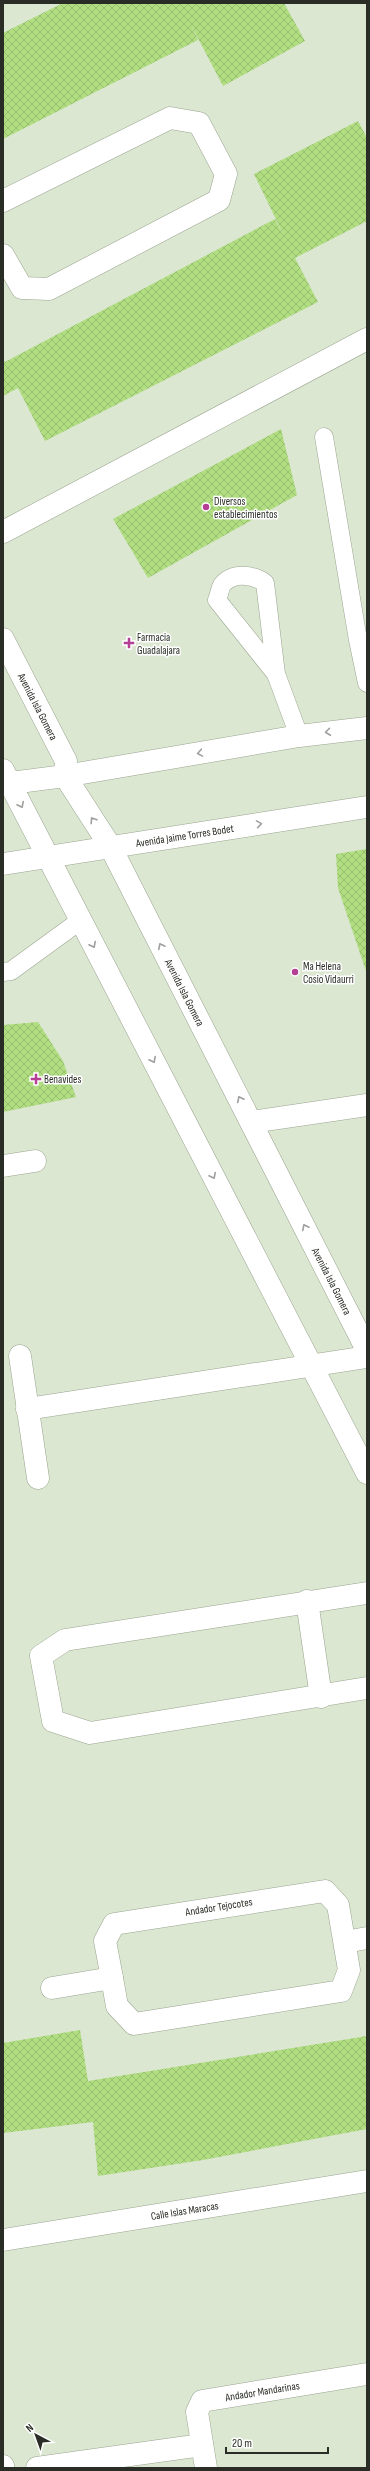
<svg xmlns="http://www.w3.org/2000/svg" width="370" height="2471" font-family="'Sofia Sans Condensed',sans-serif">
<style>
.building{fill:url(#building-cross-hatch)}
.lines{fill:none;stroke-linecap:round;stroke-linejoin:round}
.service-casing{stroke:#9aa590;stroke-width:19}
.minor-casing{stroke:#9aa590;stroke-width:23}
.tertiary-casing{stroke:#9aa590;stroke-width:23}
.service{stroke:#fff;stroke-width:18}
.minor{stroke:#fff;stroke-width:22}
.tertiary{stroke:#fff;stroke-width:22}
.oneway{stroke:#9fa09d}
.poi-dot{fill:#b53f95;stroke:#fff;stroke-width:1.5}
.labels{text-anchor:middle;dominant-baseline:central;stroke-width:3;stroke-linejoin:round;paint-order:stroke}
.poi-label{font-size:11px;fill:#292d25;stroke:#fff;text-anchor:start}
.street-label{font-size:11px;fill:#292d25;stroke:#fff}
</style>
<defs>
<pattern id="building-cross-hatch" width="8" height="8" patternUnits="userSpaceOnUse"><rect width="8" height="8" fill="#b0de81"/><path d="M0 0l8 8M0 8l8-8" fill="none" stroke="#97bf6f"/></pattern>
</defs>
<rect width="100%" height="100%" fill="#dce7d2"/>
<g class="building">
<polygon points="63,3 284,3 305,41 223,86 191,25 198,40 3,139 3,33"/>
<polygon points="358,121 367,138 367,221 295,258 318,302 45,441 18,388 3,396 3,359 5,362 275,219 286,240 254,174"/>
<polygon points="281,429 297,495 148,578 113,519"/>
<polygon points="367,849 367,974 338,888 336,854"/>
<polygon points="38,1022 63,1061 76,1097 3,1112 3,1025"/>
<polygon points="80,2030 88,2081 367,2036 367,2129 203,2160 98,2176 93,2122 3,2133 3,2043"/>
</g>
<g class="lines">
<g class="service-casing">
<g id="service">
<polyline points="324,437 358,640 367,683"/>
<path d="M276,674L265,583C254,575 233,571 222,585C220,588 219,596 217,600L276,674L299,736"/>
<polyline points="3,972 11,971 81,920"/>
</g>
</g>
<g class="minor-casing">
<g id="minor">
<polyline points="3,201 170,118 199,123 226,174 219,200 49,289 22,288 3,255"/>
<polyline points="3,532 367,339"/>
<polyline points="252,1122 367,1105"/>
<polyline points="3,1166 35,1161"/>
<polyline points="20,1356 38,1478"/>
<polyline points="27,1409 367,1357"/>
<polyline points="367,1593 65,1640 41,1656 53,1721 90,1733 367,1688"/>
<polyline points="307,1601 321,1697"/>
<polygon points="325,1891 338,1905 349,1970 341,1991 134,2024 117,2006 112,1978 105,1941 114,1924"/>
<polyline points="345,1942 367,1938"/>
<polyline points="52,1988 112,1978"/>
<path id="s1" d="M3,2240L367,2181"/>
<polyline points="3,2466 3,2468"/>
<polyline points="37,2468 202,2445"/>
<path id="s2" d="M206,2468L197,2412L202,2401L367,2374"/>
</g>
</g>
<g class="tertiary-casing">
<g id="tertiary">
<path id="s3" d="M3,639L66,761L65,776L110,846L367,1350"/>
<polyline points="3,770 367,1473"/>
<polyline points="3,784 65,776 299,736 367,728"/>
<path id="s4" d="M3,864L367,807"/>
</g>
</g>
<use href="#service" class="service"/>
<use href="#minor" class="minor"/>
<use href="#tertiary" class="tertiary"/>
</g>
<defs><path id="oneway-chevron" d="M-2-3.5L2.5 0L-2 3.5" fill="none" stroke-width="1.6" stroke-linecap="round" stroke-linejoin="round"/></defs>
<g class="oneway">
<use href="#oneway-chevron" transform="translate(328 732) rotate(173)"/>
<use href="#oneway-chevron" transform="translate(200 753) rotate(170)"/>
<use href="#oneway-chevron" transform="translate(21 805) rotate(63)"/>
<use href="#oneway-chevron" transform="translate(93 820) rotate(-123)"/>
<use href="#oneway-chevron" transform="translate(259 824) rotate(-9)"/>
<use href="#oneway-chevron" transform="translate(93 945) rotate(63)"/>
<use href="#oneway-chevron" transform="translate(161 946) rotate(-117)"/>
<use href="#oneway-chevron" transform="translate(153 1060) rotate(63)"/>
<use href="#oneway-chevron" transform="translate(240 1099) rotate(-117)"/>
<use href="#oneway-chevron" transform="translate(213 1176) rotate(63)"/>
<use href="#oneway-chevron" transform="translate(305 1227) rotate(-117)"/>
</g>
<g class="poi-dot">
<circle cx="206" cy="507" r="4"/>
<path d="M127 637h4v4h4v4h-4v4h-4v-4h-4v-4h4z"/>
<circle cx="295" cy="972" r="4"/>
<path d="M34 1073h4v4h4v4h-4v4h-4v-4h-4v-4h4z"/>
</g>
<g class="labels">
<g class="poi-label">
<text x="214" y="501">Diversos<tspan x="214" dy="13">establecimientos</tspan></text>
<text x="137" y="637">Farmacia<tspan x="137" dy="13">Guadalajara</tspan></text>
<text x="303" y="966">Ma Helena<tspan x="303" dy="13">Cosio Vidaurri</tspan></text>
<text x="44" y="1079">Benavides</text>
</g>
<g class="street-label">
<text stroke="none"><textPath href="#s3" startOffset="76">Avenida Isla Gomera</textPath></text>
<text stroke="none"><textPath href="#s4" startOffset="184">Avenida Jaime Torres Bodet</textPath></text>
<text stroke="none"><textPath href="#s3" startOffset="400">Avenida Isla Gomera</textPath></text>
<text stroke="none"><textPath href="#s3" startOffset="724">Avenida Isla Gomera</textPath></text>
<text transform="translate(219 1907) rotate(-9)">Andador Tejocotes</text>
<text stroke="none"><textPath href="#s1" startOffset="184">Calle Islas Maracas</textPath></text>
<text stroke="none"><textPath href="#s2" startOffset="130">Andador Mandarinas</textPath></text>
</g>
</g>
<rect width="370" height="2471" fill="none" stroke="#292d25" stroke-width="8"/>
<g transform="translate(36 2435) rotate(319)" stroke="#ffffff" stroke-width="3" paint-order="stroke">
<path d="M0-3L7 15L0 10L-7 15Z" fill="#292d25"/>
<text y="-6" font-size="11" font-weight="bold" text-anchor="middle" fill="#292d25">N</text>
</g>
<path d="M226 2447v6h102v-6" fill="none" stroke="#292d25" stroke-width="2"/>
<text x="232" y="2447" font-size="12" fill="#292d25" stroke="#ffffff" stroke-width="3" paint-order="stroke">20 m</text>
</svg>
